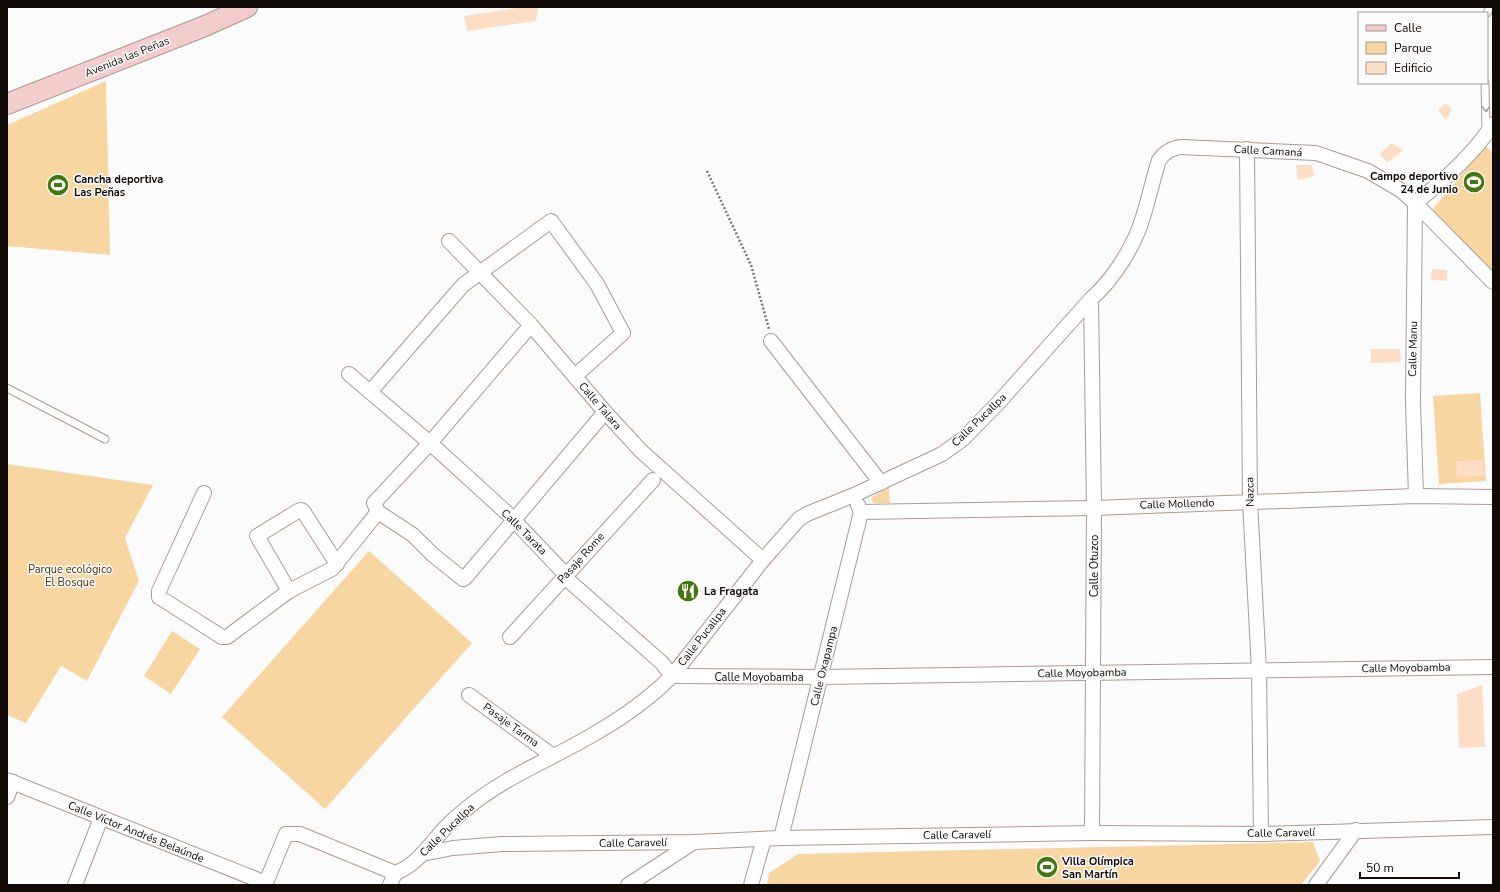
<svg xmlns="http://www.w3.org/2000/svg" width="1500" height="892" font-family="'Nunito Sans',sans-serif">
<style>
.green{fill:#f8d6a2}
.building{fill:#fddec5}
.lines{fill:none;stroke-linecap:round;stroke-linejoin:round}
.lane-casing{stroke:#b09990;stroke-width:9}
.street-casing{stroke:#b09990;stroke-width:16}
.secondary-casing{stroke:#b09990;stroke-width:22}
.path{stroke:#7e7978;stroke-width:2.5;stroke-dasharray:2 2;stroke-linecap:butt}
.lane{stroke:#fff;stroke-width:7}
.street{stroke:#fff;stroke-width:14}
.secondary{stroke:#f3cccc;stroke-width:20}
.oneway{stroke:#a09d9c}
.labels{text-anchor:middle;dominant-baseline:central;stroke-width:3;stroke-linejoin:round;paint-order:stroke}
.street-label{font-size:11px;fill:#120a07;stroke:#fbfbfb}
.poi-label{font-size:11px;font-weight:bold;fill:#120a07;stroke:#fbfbfb;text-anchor:start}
.park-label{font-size:11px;fill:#48330d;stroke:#fbfbfb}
</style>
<rect width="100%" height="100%" fill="#fbfbfb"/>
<g class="green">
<polygon points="106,81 110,255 7,246 7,125"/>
<polygon points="1486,146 1493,153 1493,272 1431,211"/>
<polygon points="1480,393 1486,481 1439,484 1433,396"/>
<polygon points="7,464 153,485 125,538 139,581 87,681 61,666 26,723 7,715"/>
<polygon points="889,487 890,503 874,503 871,499 872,497"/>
<polygon points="369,551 472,643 325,809 222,717"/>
<polygon points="172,631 200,649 171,694 144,676"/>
<polygon points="1313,842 1320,861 1301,885 767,885 769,873 798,854"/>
</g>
<g class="building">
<polygon points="524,7 538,7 536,21 467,31 464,16"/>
<polygon points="1446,103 1452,110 1446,120 1438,110"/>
<polygon points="1392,143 1403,150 1387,163 1380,154"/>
<polygon points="1296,165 1312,165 1314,176 1298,180"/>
<polygon points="1432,269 1447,270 1447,281 1431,280"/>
<polygon points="1371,349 1400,349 1401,362 1371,363"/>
<polygon points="1483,460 1484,476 1457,477 1456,461"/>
<polygon points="1482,685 1485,747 1459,748 1457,694"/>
</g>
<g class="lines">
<g class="lane-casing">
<g id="lane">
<polyline points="1487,13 1490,7"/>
<polyline points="1485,83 1486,131"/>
<polyline points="7,388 105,439"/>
</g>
</g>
<g class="street-casing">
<g id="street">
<polyline points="1247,149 1250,501 1259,670 1261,834"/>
<polyline points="449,241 531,325 605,412 641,451 763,560"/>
<polyline points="1091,299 1094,508 1092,833"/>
<polyline points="531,325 430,443 374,503 378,512 413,535 433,555 463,579 465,578 605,412"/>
<polyline points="771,341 881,483"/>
<polyline points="349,374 430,443 508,514 566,575 568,580 662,663 672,676"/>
<polyline points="370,392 463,285 551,221 597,284 623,333 575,376"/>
<polyline points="204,493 159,591 159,597 222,637 227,637 289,591 332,569 378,512"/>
<path d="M1416,496L1413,402L1415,203C1445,180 1473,155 1493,124"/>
<polyline points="861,512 1094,508 1416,496 1493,497"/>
<polyline points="289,591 257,536 298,511 301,510 303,511 337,564"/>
<polyline points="510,637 653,480"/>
<polyline points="672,676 821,677 1493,667"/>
<polyline points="469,695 553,756"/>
<polyline points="7,780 266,883"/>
<polyline points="7,797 13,782"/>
<polyline points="781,838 861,512 858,505"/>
<polyline points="422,854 453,848 502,844 694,842 781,838 1092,833 1261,834 1493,827"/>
<polyline points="75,885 101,818"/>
<polyline points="265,885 286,834 300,834 395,873"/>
<path d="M390,885L395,873C418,865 431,842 448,825C454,819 460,814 466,809C504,777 552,759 594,734C622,718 649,699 672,676L763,560L799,519L807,514L854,495L925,462L942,454L963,439L1000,401L1091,299C1113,280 1135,245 1143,217C1149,198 1153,179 1159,160C1165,152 1171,148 1181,147L1316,153L1368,171L1402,191L1415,203L1493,282"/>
<polyline points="628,885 694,842"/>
<polyline points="751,885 764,839"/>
<polyline points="1316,885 1356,830"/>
</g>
</g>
<g class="secondary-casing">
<polyline id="secondary" points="7,104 205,26 247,7"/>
</g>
<polyline class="path" points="707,171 751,265 769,329"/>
<use href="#lane" class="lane"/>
<use href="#street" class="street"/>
<use href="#secondary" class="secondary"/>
</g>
<defs><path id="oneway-chevron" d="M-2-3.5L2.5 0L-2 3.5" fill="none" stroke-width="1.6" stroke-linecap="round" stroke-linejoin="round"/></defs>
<use class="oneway" href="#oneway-chevron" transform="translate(1486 109) rotate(89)"/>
<defs>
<g id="stadium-disc" transform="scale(1.15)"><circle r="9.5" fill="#42790c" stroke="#fbfbfb"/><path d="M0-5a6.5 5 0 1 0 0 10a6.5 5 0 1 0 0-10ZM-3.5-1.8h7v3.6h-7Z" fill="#fff"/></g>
<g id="restaurant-disc" transform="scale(1.15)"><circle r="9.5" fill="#42790c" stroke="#fbfbfb"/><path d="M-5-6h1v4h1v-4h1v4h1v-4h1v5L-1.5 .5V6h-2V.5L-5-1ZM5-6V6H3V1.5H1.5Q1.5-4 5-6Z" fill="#fff"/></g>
</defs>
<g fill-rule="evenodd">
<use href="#stadium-disc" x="1474" y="182"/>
<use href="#stadium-disc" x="58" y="185"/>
<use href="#restaurant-disc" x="688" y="591"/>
<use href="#stadium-disc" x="1047" y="867"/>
</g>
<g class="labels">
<g class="street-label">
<text transform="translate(127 57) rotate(-22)">Avenida las Peñas</text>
<text transform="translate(1268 151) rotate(3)">Calle Camaná</text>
<text transform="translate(1413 349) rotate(-89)">Calle Manu</text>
<text transform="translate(600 406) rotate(49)">Calle Talara</text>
<text transform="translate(979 420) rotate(-44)">Calle Pucallpa</text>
<text transform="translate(1250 492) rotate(-91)">Nazca</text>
<text transform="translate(1177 504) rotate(-2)">Calle Mollendo</text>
<text transform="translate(524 532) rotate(45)">Calle Tarata</text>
<text transform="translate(581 558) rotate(-48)">Pasaje Rome</text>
<text transform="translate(1094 566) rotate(-90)">Calle Otuzco</text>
<text transform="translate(702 637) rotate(-52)">Calle Pucallpa</text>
<text transform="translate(824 666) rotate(-76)">Calle Oxapampa</text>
<text transform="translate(1406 668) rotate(-1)">Calle Moyobamba</text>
<text transform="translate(1082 673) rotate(-1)">Calle Moyobamba</text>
<text x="759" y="677">Calle Moyobamba</text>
<text transform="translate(511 725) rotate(36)">Pasaje Tarma</text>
<text transform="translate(447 830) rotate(-44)">Calle Pucallpa</text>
<text transform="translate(136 832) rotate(22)">Calle Víctor Andrés Belaúnde</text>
<text transform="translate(1281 833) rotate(-1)">Calle Caravelí</text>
<text transform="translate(957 835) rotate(-1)">Calle Caravelí</text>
<text transform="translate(633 843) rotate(-1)">Calle Caravelí</text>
</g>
<g class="poi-label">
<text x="1458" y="176" text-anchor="end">Campo deportivo<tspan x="1458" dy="13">24 de Junio</tspan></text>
<text x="74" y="179">Cancha deportiva<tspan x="74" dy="13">Las Peñas</tspan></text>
<text x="704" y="591">La Fragata</text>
<text x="1062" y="861">Villa Olímpica<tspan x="1062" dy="13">San Martín</tspan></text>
</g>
<g class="park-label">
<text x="70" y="569">Parque ecológico<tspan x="70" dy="13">El Bosque</tspan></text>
</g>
</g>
<rect width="1500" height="892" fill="none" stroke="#120a07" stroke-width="16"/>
<rect x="1358" y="12" width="130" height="72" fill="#fbfbfb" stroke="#9e9b99"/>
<rect x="1366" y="25" width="20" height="6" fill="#f3cccc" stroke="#9e9b99"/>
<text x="1394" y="32" font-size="12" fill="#120a07">Calle</text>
<rect x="1366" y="42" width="20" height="12" fill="#f8d6a2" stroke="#9e9b99"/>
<text x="1394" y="52" font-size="12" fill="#120a07">Parque</text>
<rect x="1366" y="62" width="20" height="12" fill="#fddec5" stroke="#9e9b99"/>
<text x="1394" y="72" font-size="12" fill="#120a07">Edificio</text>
<path d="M1360 872v6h99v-6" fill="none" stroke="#120a07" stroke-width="2"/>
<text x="1366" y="872" font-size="12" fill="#120a07" stroke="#fbfbfb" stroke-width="3" paint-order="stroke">50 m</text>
</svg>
